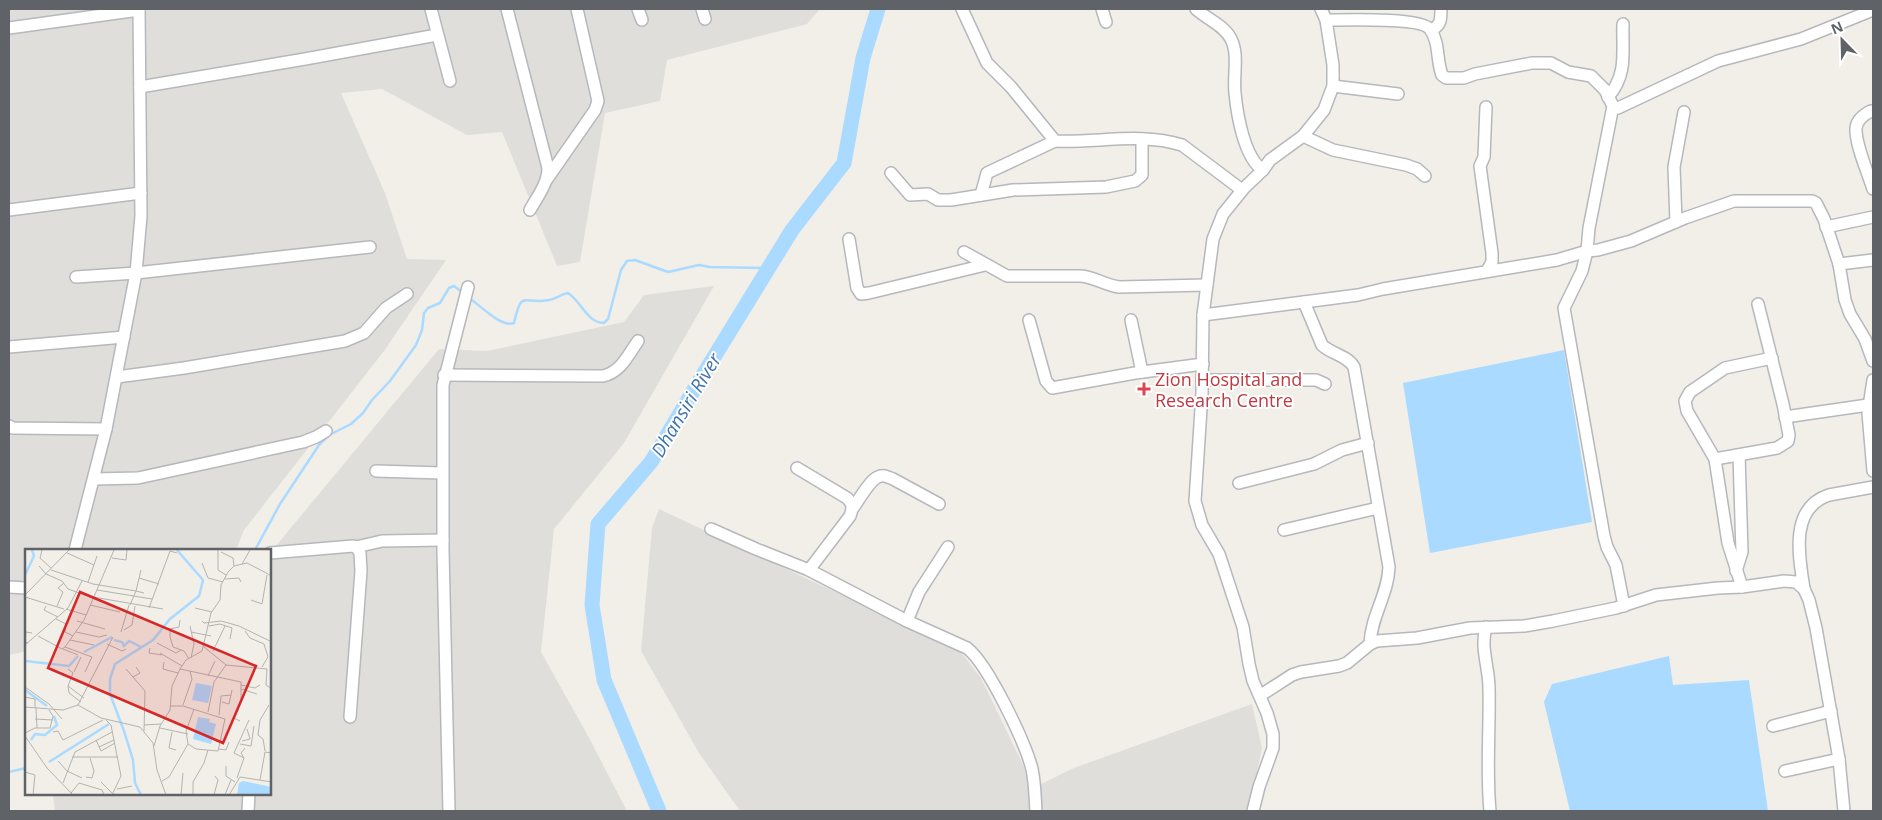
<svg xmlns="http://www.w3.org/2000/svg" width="1882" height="820" font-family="'Open Sans',sans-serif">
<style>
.industrial{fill:#e0deda}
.water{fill:#aadaff}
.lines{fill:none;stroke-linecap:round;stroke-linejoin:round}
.stream{stroke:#aadaff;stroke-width:2.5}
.river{stroke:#aadaff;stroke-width:15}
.minor-casing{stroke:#b5b8bc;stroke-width:14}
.minor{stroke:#fff;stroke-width:11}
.health-dot{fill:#e0444e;stroke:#fff;stroke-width:2}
.labels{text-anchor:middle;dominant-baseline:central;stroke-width:4;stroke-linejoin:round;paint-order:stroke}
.health-label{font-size:18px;fill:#be3a42;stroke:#fff;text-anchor:start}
.water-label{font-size:19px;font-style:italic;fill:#4174aa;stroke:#fff}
.inset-river{fill:none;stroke:#aadaff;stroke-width:2.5}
.inset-road{fill:none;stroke:#b3b3b1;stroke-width:1}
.view{fill:#d62828;fill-opacity:0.15;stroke:#d62828;stroke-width:2.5}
.inset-edge{fill:none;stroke:#5f6368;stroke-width:2.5}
</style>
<rect width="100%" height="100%" fill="#f1efe8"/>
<g class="industrial">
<polygon points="9,9 820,9 807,24 667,60 660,101 605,113 580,262 557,266 502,132 467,135 382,89 341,93 385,193 407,259 446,260 384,351 244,530 236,550 26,550 26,651 9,655"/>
<polygon points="714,286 624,443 554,529 541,652 587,734 627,811 55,811 53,794 270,794 270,561 275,547 439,349 487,351 624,322 644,295"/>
<polygon points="659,509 960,651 981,678 1027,773 1029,790 1074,768 1252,704 1262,748 1249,811 740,811 699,753 641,651 652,528"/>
</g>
<g class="water">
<polygon points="1564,350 1592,522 1430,553 1403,383"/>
<polygon points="1669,656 1673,685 1749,680 1768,811 1570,811 1544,702 1552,684"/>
</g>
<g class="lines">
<g class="stream">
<path d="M469,298C480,305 501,328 514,323C522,288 523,305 549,300C556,299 561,294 568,293C581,301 587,323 604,323L608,319L621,270L627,261L635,260L668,272L699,265L710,267L769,268"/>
<polyline points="255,550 280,504 319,445 329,435 351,424 363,413 372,400 390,381 416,345 422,330 424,313 428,308 440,303 449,288 454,286 463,293"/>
<polyline points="9,772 26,768"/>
</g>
<polyline class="river" points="659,811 604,680 592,605 598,524 651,462 698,383 792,230 844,163 863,58 878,9"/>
<g class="minor-casing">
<g id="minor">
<polyline points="431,9 450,81"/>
<path d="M507,9L548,168C548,184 537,197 530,210"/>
<polyline points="638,9 642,20"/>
<polyline points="702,9 705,19"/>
<path d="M962,9L987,63L1011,87L1055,141C1097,143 1141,132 1182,145L1242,190"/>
<polyline points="1102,9 1106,22"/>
<path d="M1196,9C1207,19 1225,26 1231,39C1239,54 1233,76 1235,93C1237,114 1244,158 1263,170"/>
<path d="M1326,20C1343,20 1421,17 1430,29C1440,43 1436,59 1442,75L1446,78H1464L1475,74L1532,63H1551L1568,72L1591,76L1605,90L1613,106"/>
<polyline points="9,28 139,10"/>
<path d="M1431,30C1441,26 1441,19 1441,9"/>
<polyline points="1333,86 1398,94"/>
<polyline points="140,87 305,59 437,35"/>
<path d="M1608,97C1628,74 1622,52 1623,24"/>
<polyline points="1486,107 1484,157 1480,166 1492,253 1492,262 1487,271"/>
<path d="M1871,111C1865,114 1857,120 1856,128C1855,144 1868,173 1873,189"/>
<polyline points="1303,136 1333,150 1406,165 1417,169 1425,176"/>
<polyline points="891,173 910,195 928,194 938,200 951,200 1013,190 1106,187 1135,181 1142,175 1142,139"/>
<polyline points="547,179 595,110 598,101 577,9"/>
<polyline points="981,195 987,173 1055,141"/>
<polyline points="9,210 141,193"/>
<polyline points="1676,222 1674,167 1684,112"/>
<polyline points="1826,227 1873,217"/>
<polyline points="849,239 857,288 861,294 869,293 985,265"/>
<path d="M964,252L1007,276H1081C1094,277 1105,285 1119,287L1207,285"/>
<polyline points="1839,264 1873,260"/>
<polyline points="76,277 136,273 370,247"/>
<path d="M1304,302L1322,345C1331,354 1347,355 1354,367L1389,567C1388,595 1371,616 1370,644"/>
<polyline points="1203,315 1358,295 1383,289 1557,260 1587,251 1598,250 1631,241 1685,218 1734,201 1812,201 1816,203 1824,219 1839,264 1845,300 1850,314 1865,339 1873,361"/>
<polyline points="1029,320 1046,381 1052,388 1135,373 1203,364"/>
<polyline points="1131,320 1142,372"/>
<polyline points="9,347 124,337"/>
<path d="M444,375L603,376C621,372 628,355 638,341"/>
<polyline points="117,377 184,368 345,341 364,333 386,308 407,294"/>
<polyline points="1202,380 1316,380 1325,384"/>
<polyline points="1873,380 1868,413 1873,471"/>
<polyline points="1785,417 1868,405"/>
<polyline points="9,426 13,428 106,429"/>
<polyline points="1715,459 1777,448 1788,441 1789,435 1783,404 1758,304"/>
<path d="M797,468L847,498C853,504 853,508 850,516L809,570"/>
<polyline points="376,471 442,473"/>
<polyline points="94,479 138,478 303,442 316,437 326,431"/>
<polyline points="1239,483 1314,464 1342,450 1368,443"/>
<path d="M853,508C858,501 870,480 878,477C883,474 888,477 893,479L939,504"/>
<path d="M711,529L756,549L809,570L907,621L967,648C988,664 1025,742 1032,769C1035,783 1035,797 1036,811"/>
<polyline points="1284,530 1378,508"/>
<polyline points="356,547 382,541 443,540"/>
<polyline points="75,550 106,429 136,273 141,216 139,9"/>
<polyline points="270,553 353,546 356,547 360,553 361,571 350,717"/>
<polyline points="1736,571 1742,552 1739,455"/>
<polyline points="9,587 26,588"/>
<polyline points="1742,587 1728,543 1715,459 1687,411 1685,401 1690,392 1725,368 1772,358"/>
<path d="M1804,589C1799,557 1789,508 1829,495L1873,487"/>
<polyline points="1624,606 1616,565 1607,547 1604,536 1564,308 1582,271 1587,251 1589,228 1613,106 1618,108 1718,61 1801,39 1873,10"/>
<polyline points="907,621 919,592 948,547"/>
<path d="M1486,627C1480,648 1489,667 1489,688C1490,729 1486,770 1490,811"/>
<polyline points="1261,695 1292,675 1301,672 1339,666 1347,663 1370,644 1377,641 1417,638 1470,628 1524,626 1553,621 1616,608 1656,595 1718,588 1742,587 1784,581 1796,582 1804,589 1809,600 1816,628 1839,759 1844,811"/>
<polyline points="1773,726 1831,711"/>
<polyline points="1785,771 1839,759"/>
<polyline points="248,811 249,794"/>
<polyline points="449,811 443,551 443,385 468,287"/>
<polyline points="1253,811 1259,787 1273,748 1273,734 1267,713 1253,681 1249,664 1243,627 1219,554 1202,525 1195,501 1202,393 1203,315 1213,239 1223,214 1244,188 1263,170 1270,160 1303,136 1324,110 1333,86 1333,65 1326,20 1321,9"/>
</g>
</g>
<use href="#minor" class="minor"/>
</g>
<path class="health-dot" d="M1141.5 381.5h5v5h5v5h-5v5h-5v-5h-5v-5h5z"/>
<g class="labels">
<g class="health-label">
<text x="1155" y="379">Zion Hospital and<tspan x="1155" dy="21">Research Centre</tspan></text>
</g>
<g class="water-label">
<text transform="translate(686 405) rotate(-59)">Dhansiri River</text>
</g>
</g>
<g transform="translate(25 549)">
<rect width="246" height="246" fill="#f1efe8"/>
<path d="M171,134L187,137L183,154L167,151ZM173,168L185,170L184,173L191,175L186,195L168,190ZM218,232L246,238V246H212L214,234Z" fill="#aadaff"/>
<path class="inset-river" d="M0,26L9,7L7,1M89,91L97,93L99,97L104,92L116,98M59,103L87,88M0,112L44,117L53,107M0,141L22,157M6,191L10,185L20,186L32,176L29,167M24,213L84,175M116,246L110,234L108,211L99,182L85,145V130L90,115L128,91L145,70L174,47L178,31L152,1"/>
<path class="inset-road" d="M17,1L15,9L26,19M193,1V21L201,26M196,3L208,9L209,17M42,4L69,16M87,9L101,11L102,1M177,14L183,29L198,33M217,15L225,1M14,17L21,25L37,32L43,40L68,49M26,21L68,35L111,42L105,56M116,21L111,42L119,44M114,29L134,35M200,30L214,29L216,33M63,33L72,7M72,41L127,50M0,46L44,1M0,48L39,60M68,48L138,60M226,51L237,55L242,26M65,56L95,63M21,57L19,61L33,68M32,57L38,43L33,39L39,34M124,59L145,2L152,4M170,59L187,63M41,60L61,66M31,70L41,75L40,83L48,87M155,71L154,78L145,80V88L148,98L159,102L164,110M52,72L80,80M177,72L179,74L196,72L214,77L247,93M165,77L169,95L166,109M184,77L195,75L207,79L205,90M99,81L107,76L110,57M220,82L225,89L239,95L243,108L237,118M51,83L74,88L82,86M96,83L104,56M166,83L186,87M13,87L37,100L40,98L59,71L89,1M45,91L69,96M3,94L0,93L1,83L7,84M132,94L151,104L156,101M82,95L97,102L101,100M0,96L43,59L57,32M178,97L201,116M40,98L67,108L60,123M125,99L124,104L137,106M38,100L53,106M188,102L200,77M135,104L157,117M139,113L138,120L153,124M43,120L48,124L43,137L59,149M101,120L120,142L119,182M155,120L216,133V151L209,169L215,172M49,123L56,108M183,127L190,112M108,128L115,124L111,118M216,136L230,139L235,136M43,137L44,144L56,153M0,138L24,155L37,170M216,140L232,145M0,148L10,150V159M197,153L204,155L207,141M53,156L88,88M158,156L167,130L165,122M0,158L38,161L53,156L76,169L115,178L128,194L132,221L141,246M11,159L12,179M183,163L189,133L201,116L242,120L241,136L247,140M194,166L196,147L206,146M10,170L28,171M81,171L86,176L96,227L87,246M119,176L136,175M135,179L163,185M28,183L33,182L38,191L78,171M147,183L144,199L151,201M0,184L10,179H25L28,167L24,161M0,187L22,219L48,246M71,191L76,202L90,194M217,192L225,190L222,180M163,195L161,182L169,160M215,195L226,197L229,177M129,197L135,177L145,161L147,137L155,120L161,111L177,102L186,64L195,51L196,36L203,23L209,17L222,14L247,27M74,198L89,191M194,200L201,201L204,193M240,202L238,190L233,186L235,171L244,156M47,208H93M219,209L209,204L224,171M33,212L42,222L57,229M201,217V227L210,233M0,223L10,226L8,246M61,228L67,229L69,222L65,209M212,229L219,209L216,204L220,199M235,231L240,203L247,204M137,232L144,228L163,195L171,200L193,202L200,170L158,157H145M76,233L88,245M38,234L50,203L87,183M92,240L107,237M46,244L54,234L77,241L79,246M156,246L158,224M168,246V233L179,214L183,201M189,246L193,231L190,227M200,246L206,231M204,246L215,228L247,233"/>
<path class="view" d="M55,43L231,117L198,194L23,119Z"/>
<rect width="246" height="246" class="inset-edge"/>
</g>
<rect width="1882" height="820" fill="none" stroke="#5f6368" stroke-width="20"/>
<g transform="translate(1842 40) rotate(337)" stroke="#ffffff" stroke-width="4" paint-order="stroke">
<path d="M0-4L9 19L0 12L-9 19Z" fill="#5f6368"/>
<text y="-8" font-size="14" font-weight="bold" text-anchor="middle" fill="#5f6368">N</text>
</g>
</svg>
